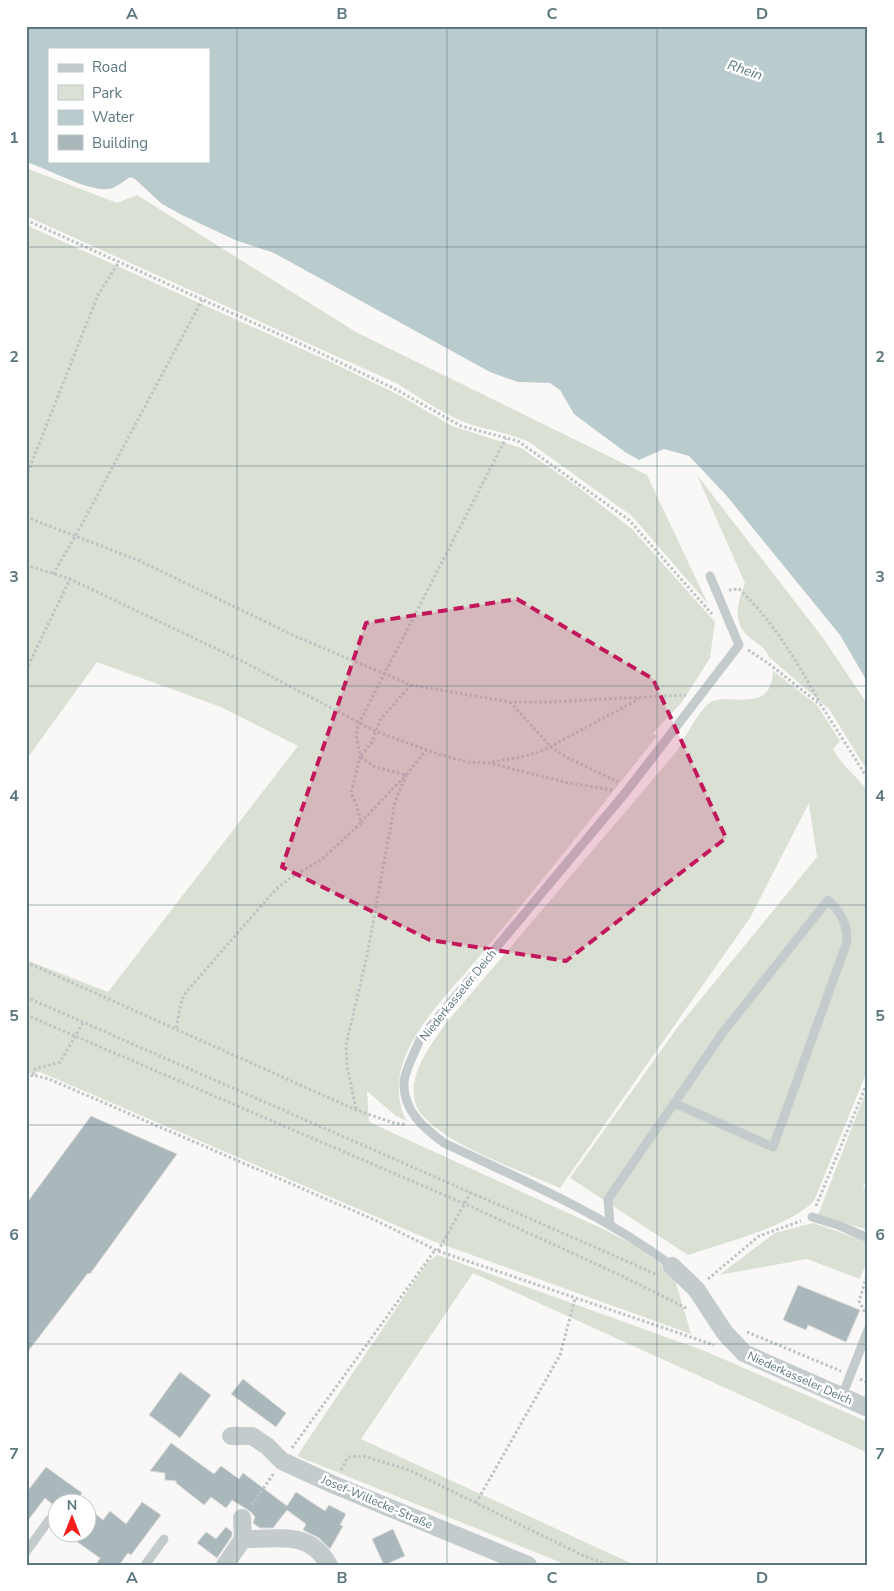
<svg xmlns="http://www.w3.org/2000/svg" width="894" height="1591" font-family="'Nunito Sans',sans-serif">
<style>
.green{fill:#dae0d4}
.water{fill:#bacbcd;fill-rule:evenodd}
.building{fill:#aab7bb;stroke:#dbdad8}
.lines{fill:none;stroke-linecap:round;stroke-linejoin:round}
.path{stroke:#bec3c4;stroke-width:3;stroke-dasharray:2.5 2.5;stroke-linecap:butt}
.service{stroke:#c4cbcd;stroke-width:9}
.minor{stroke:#c4cbcd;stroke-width:18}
.marked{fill:#c2185b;fill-opacity:0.2;stroke:#c2185b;stroke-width:4;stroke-dasharray:10 6;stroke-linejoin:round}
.grid{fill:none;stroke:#5d777f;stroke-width:1;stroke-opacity:0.55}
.labels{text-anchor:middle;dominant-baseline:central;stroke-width:5;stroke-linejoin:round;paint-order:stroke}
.street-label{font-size:12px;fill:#5d777f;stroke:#fff}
.water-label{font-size:14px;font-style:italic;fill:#5c7c7e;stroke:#fff}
.neatline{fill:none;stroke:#5d777f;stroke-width:2}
.grid-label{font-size:16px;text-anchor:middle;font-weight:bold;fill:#5d777f}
</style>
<rect width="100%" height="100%" fill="#f9f8f6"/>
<g class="green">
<path d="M26,168L117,203L137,195L356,332L647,475L708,604L633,517L529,442C509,433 487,430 466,423C441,413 419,397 396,383L26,216Z"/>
<path d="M26,225L333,363L401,396L452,426L521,448L578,487L632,529L715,622L710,658L682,702L653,733L657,736C601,807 545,877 488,946C459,983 419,1018 403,1062C397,1080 397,1106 407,1121L396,1116L367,1091L369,1122L601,1228L636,1246L673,1273L691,1334L430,1240L40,1072L26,1074V960L108,992L298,746L221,707L97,662L26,760Z"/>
<path d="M697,475L823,638L868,705V772L829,709L769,657C765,647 758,644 750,638C731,623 738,601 745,583Z"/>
<path d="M773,671L817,705L840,741L833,749C839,762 858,778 868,791V1069L814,1201C789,1227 722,1243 688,1255L570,1178L677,1028L817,857L809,803L750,918L560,1188C527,1173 424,1138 415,1102C408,1073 431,1045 446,1023L677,751C686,736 695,717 707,705C724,688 771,719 773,671Z"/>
<polygon points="868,1086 868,1175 863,1187 868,1189 868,1230 818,1215"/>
<polygon points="813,1223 868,1242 868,1259 860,1279 807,1259 719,1275 775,1233"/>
<polygon points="438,1255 705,1351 868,1422 868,1453 473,1273 361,1439 635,1565 567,1565 297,1456 428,1261"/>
</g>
<path class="water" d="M26,26H868V683L840,635L726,495L689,456L664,449L639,460L625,452L574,414L560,390L550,383L518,382L490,372L274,253L235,240L182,215L162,204L135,179L130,177C124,181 119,185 113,188C92,195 48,168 26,162ZM49,49H209V161H49Z"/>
<g class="building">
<polygon points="91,1116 177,1154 90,1274 88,1273 26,1354 26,1204"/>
<polygon points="798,1285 860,1310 846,1342 808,1325 806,1330 783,1320"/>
<polygon points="180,1372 211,1395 180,1438 149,1415"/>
<polygon points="243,1379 286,1413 276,1427 231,1394"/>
<polygon points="171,1443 214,1474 221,1466 239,1479 243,1473 287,1506 296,1492 325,1511 329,1505 346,1514 340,1525 343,1526 330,1549 319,1538 303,1530 306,1524 287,1510 273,1528 260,1528 253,1523 255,1517 251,1512 232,1500 226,1508 211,1497 204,1505 176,1483 176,1481 165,1480 165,1473 150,1471"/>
<polygon points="46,1467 82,1493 74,1504 52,1504 45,1498 26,1523 26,1493"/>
<polygon points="142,1502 161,1515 131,1555 128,1553 119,1565 96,1565 100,1558 66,1534 88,1534 88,1508 103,1520 110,1511 126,1524"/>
<polygon points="226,1527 232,1532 232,1536 217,1558 197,1543 206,1532 216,1539"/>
<polygon points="393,1529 405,1556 384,1565 372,1539"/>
</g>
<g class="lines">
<g class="path">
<polyline points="26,220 314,350 397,390 461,426 518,441 629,520 712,614"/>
<polyline points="26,477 98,295 119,262"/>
<polyline points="26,517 140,561 297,637 411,685 510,702 547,702 686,695"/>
<polyline points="26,565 70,579 242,661 375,731 438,754 468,762 489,763 569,783 612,790"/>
<polyline points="53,574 75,537 202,300"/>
<path d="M729,590L739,589C774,622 797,662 820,703"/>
<polyline points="748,650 768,663 821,705 868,779"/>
<polyline points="26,670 70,579"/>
<polyline points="411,685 380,720 372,742 360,757 375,767 406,775 426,750"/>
<polyline points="510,702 551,747 568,758 618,782"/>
<polyline points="492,762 526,756 544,750 639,699"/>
<polyline points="26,962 356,1110 394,1123 407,1125"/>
<polyline points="26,997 658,1275"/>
<polyline points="26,1015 463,1203 618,1274 688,1309"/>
<polyline points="176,1028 182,999 187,991 275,890 289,879 322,859 361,823 356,804 351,793 360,757 356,734 359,723 506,438"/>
<polyline points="33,1075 35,1069 60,1062 83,1023"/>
<polyline points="26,1078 33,1075 49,1079 377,1221 438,1251 714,1345"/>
<polyline points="356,1109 347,1066 346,1045 367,956 395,802 406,775 361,822"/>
<polyline points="816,1206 868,1081"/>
<polyline points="438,1251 471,1192"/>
<polyline points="868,1272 859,1301 868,1318"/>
<polyline points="708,1279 759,1236 801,1221"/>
<polyline points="747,1332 841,1371"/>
<polyline points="860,1379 868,1383"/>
<polyline points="292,1448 435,1250"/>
<polyline points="341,1470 348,1457 363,1456 409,1470 584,1556 609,1565"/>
<polyline points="476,1503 560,1355 575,1299"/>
<polyline points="252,1505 274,1473"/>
</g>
<g class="service">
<polyline points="812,1217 838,1225 868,1238"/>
<path d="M610,1223L608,1199L724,1031L828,900C842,914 847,923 847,942L773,1147L674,1103"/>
<path d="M672,1266C603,1214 522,1180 444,1143C424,1128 403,1111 404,1083C404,1072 416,1050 420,1039L626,792L739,645L710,576"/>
<polyline points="842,1396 868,1330"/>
<polyline points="26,1552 49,1520"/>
<polyline points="145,1565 164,1539"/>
</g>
<g class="minor">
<polyline points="672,1266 696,1289 725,1333 744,1353 868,1408"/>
<polyline points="231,1436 252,1436 267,1446 282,1461 332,1484 528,1565"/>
<path d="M242,1518L243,1539C277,1540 309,1529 329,1565"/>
<polyline points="225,1565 243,1539"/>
</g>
</g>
<path class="marked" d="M517,599L653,679L726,838L566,961L430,940L282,867L366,623Z"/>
<path class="grid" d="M237,26V1565M447,26V1565M657,26V1565M26,247H868M26,466H868M26,686H868M26,905H868M26,1125H868M26,1344H868"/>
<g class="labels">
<g class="street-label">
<text transform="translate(458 995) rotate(-51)">Niederkasseler Deich</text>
<text transform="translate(800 1378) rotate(24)">Niederkasseler Deich</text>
<text transform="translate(377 1502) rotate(23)">Josef-Willecke-Straße</text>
</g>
<g class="water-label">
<text transform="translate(745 70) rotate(19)">Rhein</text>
</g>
</g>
<rect width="894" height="1591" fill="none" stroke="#ffffff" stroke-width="55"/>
<rect x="48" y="48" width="162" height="115" fill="#ffffff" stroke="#bec9cc"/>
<rect x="58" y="64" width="25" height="8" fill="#c4cbcd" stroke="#bec9cc"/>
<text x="92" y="72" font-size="15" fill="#5d777f">Road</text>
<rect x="58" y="85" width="25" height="15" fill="#dae0d4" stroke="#bec9cc"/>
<text x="92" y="98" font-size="15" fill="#5d777f">Park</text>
<rect x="58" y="110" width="25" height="15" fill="#bacbcd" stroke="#bec9cc"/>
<text x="92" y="122" font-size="15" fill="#5d777f">Water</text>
<rect x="58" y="135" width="25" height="15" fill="#aab7bb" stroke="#bec9cc"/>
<text x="92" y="148" font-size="15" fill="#5d777f">Building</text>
<g transform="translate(72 1518)"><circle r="24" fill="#ffffff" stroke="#bec9cc"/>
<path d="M0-4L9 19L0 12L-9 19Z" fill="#f61c19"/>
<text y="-8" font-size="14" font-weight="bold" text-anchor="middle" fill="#5d777f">N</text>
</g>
<rect x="28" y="28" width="838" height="1536" class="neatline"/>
<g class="grid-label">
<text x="132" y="19">A</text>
<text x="342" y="19">B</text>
<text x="552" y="19">C</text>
<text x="762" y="19">D</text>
<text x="14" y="143">1</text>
<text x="880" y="143">1</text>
<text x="14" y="362">2</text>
<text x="880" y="362">2</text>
<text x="14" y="582">3</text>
<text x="880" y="582">3</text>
<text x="14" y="801">4</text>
<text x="880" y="801">4</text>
<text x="14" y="1021">5</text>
<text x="880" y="1021">5</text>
<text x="14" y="1240">6</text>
<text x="880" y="1240">6</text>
<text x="14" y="1459">7</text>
<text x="880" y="1459">7</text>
<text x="132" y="1583">A</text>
<text x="342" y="1583">B</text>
<text x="552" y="1583">C</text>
<text x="762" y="1583">D</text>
</g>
</svg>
